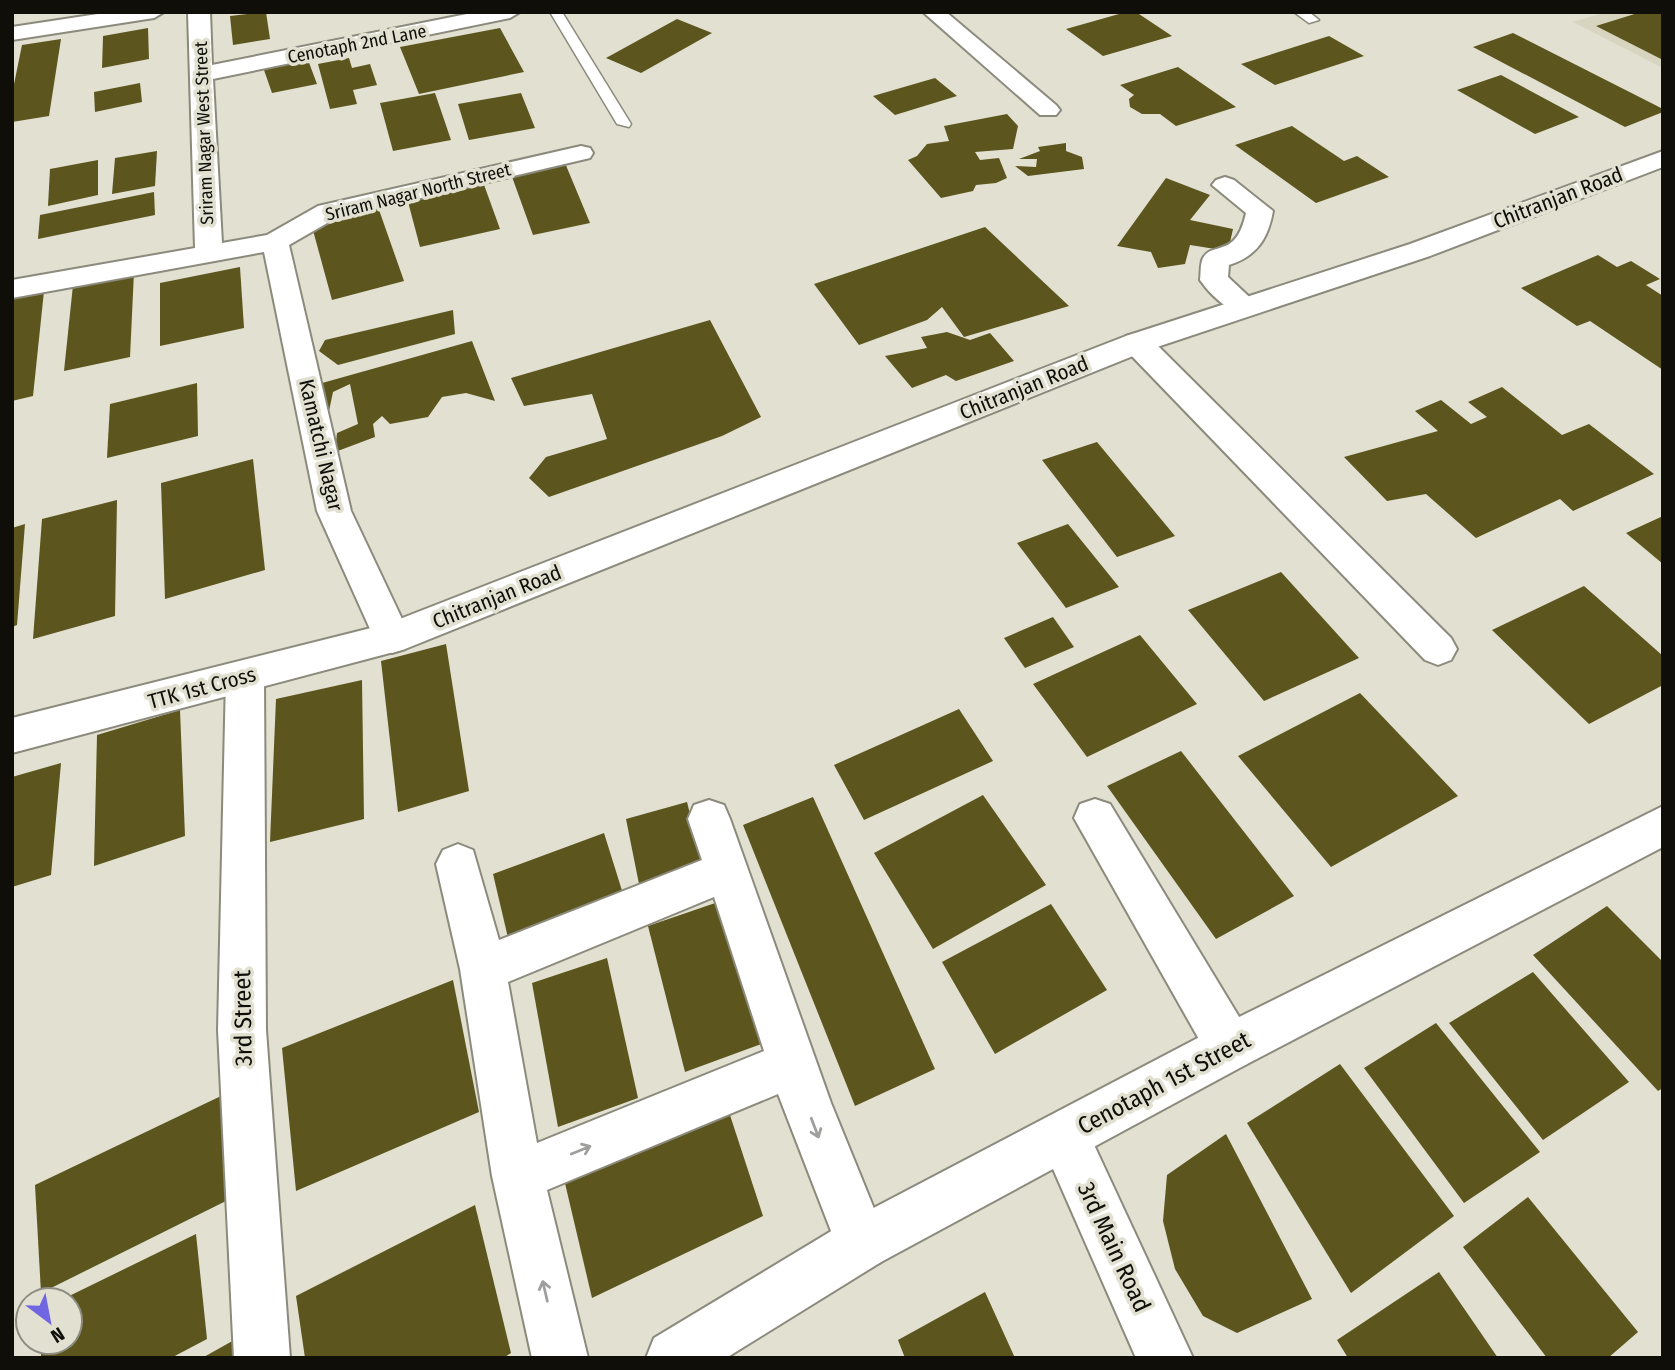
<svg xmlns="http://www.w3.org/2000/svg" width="1675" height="1370" font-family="'Fira Sans Condensed',sans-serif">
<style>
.built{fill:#d7d5bf}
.building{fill:#5c551d}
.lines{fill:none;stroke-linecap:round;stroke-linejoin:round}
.lane-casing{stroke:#8b8a7c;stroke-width:3}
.street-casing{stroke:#8b8a7c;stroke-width:4}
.secondary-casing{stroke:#8b8a7c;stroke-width:4}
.lane{fill:#fff;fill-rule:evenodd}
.street{fill:#fff;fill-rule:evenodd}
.secondary{fill:#fff;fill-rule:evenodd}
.oneway{stroke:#9f9f9d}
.labels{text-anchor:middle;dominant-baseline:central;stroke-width:7;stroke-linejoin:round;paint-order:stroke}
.far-street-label{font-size:18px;fill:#0f0e09;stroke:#e1e0d1}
.street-label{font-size:21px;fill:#0f0e09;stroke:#e1e0d1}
.near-street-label{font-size:24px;fill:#0f0e09;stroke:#e1e0d1}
</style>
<rect width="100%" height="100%" fill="#e1e0d1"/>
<polygon class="built" points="1606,12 1663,12 1663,68 1573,22"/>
<g class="building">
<polygon points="266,12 270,39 233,45 230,16"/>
<polygon points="1126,12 1136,12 1172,36 1103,56 1066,29"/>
<polygon points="1641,12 1663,12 1663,60 1596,26"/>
<polygon points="677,19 712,33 641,73 606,58"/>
<polygon points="148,28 149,59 102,68 103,36"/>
<polygon points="500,28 524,72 419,94 400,47"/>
<polygon points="1513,33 1663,109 1663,112 1625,127 1473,47"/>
<polygon points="1329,36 1364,56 1275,85 1241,64"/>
<polygon points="61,39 49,116 12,122 12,94 22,45"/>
<polygon points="349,58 352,68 370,64 377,85 353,90 357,104 330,109 318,64"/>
<polygon points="308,60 317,84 272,93 264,70"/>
<polygon points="1178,67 1236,107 1176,126 1160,114 1142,114 1130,107 1129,99 1134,95 1120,85"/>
<polygon points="1501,75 1579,117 1535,134 1457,90"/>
<polygon points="935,78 957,96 895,115 873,96"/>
<polygon points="140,83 142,102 95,112 94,92"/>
<polygon points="435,93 451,140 393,151 380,103"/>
<polygon points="521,93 535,128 469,140 458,104"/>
<polygon points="1007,114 1018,126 1013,149 975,152 980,160 999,158 1007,178 996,183 976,185 973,191 941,198 908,160 917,156 927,144 949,141 944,126"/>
<polygon points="1292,126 1344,161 1357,156 1389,177 1316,203 1235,145"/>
<polygon points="1066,143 1066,151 1082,157 1084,169 1028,176 1015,166 1036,167 1037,159 1019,159 1040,151 1038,147"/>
<polygon points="157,151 155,186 112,194 115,158"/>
<polygon points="98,160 98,195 48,206 50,169"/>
<polygon points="565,163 590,223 533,235 511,174"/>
<polygon points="1166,178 1210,195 1190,220 1233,229 1228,251 1190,245 1185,264 1158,268 1151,252 1117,246"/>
<polygon points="483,182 500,229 420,247 407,198"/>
<polygon points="154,192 155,215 38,239 40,215"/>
<polygon points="378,207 404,281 332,300 311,223"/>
<polygon points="985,227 1069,306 964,337 942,307 927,320 859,345 814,284"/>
<polygon points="1598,255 1617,267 1631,261 1660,279 1646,285 1663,296 1663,370 1590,321 1577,326 1521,288"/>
<polygon points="240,267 244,328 160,346 160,283"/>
<polygon points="134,272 130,357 64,371 73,285"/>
<polygon points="44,291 33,396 12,401 12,298"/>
<polygon points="453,310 455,334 338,365 319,351 325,340"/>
<polygon points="710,320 761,417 722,436 549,497 529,478 546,457 607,439 592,394 524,406 511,378"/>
<polygon points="947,332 970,340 990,333 1014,361 956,381 946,375 912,388 885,356 927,348 921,337"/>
<polygon points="472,341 495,401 466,393 442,397 428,417 390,424 382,416 373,424 375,437 335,452 337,433 358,424 350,384 333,392 329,411 315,385"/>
<polygon points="197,383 198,436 107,458 110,404"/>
<polygon points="1502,387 1562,435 1589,424 1654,474 1573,511 1560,499 1476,538 1426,494 1387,501 1344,457 1438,431 1415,411 1441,400 1471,424 1487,417 1468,402"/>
<polygon points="1097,442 1175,536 1117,557 1042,460"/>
<polygon points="253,459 265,570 165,599 161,483"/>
<polygon points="117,500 115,616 33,639 42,519"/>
<polygon points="1663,516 1663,564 1626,533"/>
<polygon points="25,524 17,625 12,627 12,528"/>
<polygon points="1068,524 1119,587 1066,608 1017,543"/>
<polygon points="1281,572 1359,658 1264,701 1188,610"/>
<polygon points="1584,586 1663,656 1663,685 1589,724 1492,630"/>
<polygon points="1053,617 1074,647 1025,668 1004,638"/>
<polygon points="1140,635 1197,704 1087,757 1033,684"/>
<polygon points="446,644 469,791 398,812 381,661"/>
<polygon points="362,680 364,819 270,842 276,699"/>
<polygon points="1360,693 1458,796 1331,867 1238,756"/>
<polygon points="959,709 993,761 864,820 834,765"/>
<polygon points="180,710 185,836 94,866 97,735"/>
<polygon points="1181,751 1294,896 1216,939 1107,786"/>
<polygon points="61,763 51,875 12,887 12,777"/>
<polygon points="983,795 1046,885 933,949 874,853"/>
<polygon points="813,797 935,1069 855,1106 743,825"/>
<polygon points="687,802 703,866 639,884 626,819"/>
<polygon points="604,833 624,897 509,942 493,874"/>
<polygon points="724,900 767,1042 685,1072 648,926"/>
<polygon points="1051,904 1107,990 995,1054 942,962"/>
<polygon points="1607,906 1663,962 1663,1088 1658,1091 1533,955"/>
<polygon points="607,958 638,1098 558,1127 532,983"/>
<polygon points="1533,972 1629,1082 1543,1140 1449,1023"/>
<polygon points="453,980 479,1112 296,1191 282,1048"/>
<polygon points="1436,1023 1540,1152 1464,1203 1364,1068"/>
<polygon points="1340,1064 1454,1216 1351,1293 1247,1123"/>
<polygon points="221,1096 238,1195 41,1293 35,1185"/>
<polygon points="727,1106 763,1216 592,1298 564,1179"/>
<polygon points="1226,1134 1312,1299 1237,1333 1203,1316 1175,1269 1163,1221 1167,1175"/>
<polygon points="1528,1197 1638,1332 1608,1358 1547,1358 1463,1247"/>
<polygon points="475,1205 511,1353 503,1358 305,1358 296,1296"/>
<polygon points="196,1234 207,1339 171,1358 41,1358 41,1342 70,1342 70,1300 61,1300"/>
<polygon points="1439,1272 1498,1358 1348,1358 1337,1340"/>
<polygon points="985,1292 1015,1358 905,1358 898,1340"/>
<polygon points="236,1339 239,1358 202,1358"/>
</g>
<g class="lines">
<g class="lane-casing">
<g id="lane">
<polygon points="550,12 562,12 631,124 629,127 617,124"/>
<polygon points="1294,12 1309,12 1319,20 1309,23"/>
</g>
</g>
<g class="street-casing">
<g id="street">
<polygon points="111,12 164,12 154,18 12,40 12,27"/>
<polygon points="188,12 210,12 212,65 477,12 520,12 510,18 213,79 222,243 267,235 318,206 581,146 590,148 593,153 590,158 336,218 289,245 351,511 411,638 405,649 392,653 379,649 317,511 264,252 12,298 12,280 195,248"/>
<polygon points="923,12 946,12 1056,105 1060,110 1056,115 1040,115"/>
<path d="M1225,177L1234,180L1273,211C1268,239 1257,256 1229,265L1228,277L1260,307L1256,313C1235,319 1212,297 1200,280C1201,273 1200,264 1203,258C1213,241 1236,259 1246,213L1212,185L1216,180Z"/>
<polygon points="1137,333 1148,336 1451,638 1457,649 1451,660 1438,665 1425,660 1126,350 1122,343 1126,336"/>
<polygon points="245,661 259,666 264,677 266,1030 290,1358 234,1358 218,1030 226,677 231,666"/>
<polygon points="1095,799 1110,804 1247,1030 1254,1047 1247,1064 1230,1071 1213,1064 1074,818 1080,804"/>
<path d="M709,800L724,805L730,819L831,1103L888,1243L881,1262L862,1269L843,1262L778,1094L547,1190L588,1358H532L492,1176L460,969L436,864L443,850L458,844L473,850L499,940L702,860L688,819L694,805ZM714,897L764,1051L537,1143L508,982Z"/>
<polygon points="1064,1112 1082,1119 1193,1358 1136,1358 1039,1137 1046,1119"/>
</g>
</g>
<g class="secondary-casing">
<g id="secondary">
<polygon points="1663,151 1663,167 1430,256 1148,350 405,649 12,753 12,718 387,624 1126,336 1410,244"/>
<polygon points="1663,806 1663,847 1247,1064 881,1262 726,1358 646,1358 654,1338 843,1224 1213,1030"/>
</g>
</g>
<use href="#lane" class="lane"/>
<use href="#street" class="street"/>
<use href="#secondary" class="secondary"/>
</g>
<defs><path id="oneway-shaft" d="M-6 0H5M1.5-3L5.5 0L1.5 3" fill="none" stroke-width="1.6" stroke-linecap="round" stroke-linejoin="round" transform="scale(1.75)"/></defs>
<g class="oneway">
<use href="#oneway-shaft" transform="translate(815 1128) rotate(69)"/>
<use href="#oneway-shaft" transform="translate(581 1150) rotate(-22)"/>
<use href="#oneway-shaft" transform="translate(545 1291) rotate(-103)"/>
</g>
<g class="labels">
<g class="far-street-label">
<text transform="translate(357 44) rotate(-11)">Cenotaph 2nd Lane</text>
<text transform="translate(204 133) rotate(-92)">Sriram Nagar West Street</text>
<text transform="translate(418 192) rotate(-14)">Sriram Nagar North Street</text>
</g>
<g class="street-label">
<text transform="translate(1558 198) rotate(-21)">Chitranjan Road</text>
<text transform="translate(1024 388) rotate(-22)">Chitranjan Road</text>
<text transform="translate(321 445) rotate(77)">Kamatchi Nagar</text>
<text transform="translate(497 597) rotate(-22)">Chitranjan Road</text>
<text transform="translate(202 688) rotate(-15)">TTK 1st Cross</text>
</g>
<g class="near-street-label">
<text transform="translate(243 1018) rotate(-91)">3rd Street</text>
<text transform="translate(1164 1083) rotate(-28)">Cenotaph 1st Street</text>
<text transform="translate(1114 1247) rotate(65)">3rd Main Road</text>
</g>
</g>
<rect width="1675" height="1370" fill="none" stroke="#0f0e09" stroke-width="28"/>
<g transform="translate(49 1321) rotate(148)"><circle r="33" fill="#e1e0d1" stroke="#8d8c81" stroke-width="2"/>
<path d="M0-5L12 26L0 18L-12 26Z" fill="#7166e1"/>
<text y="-10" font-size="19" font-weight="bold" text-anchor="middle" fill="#0f0e09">N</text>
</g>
</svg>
